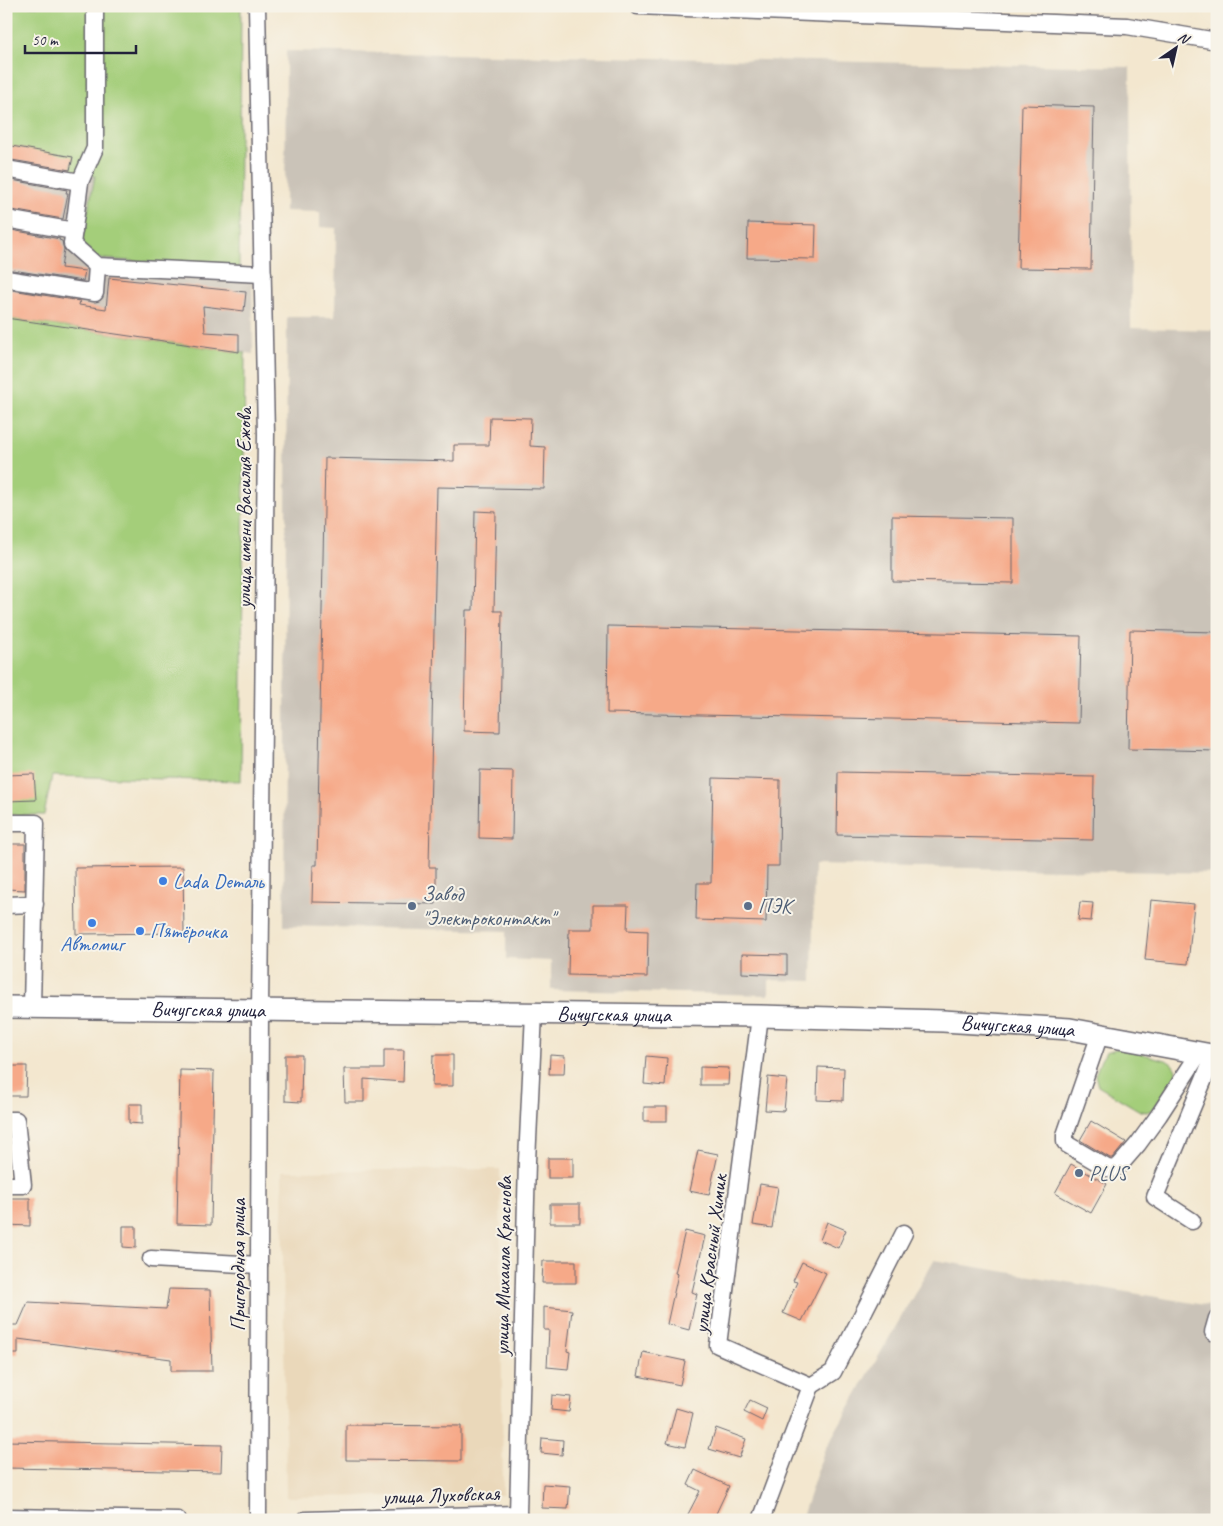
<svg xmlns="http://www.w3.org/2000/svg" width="1223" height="1526" font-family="Caveat,sans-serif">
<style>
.built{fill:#ead8ba}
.industrial{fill:#cac3b8}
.green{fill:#a4ce7a;stroke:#63785a}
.building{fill:#f6a988}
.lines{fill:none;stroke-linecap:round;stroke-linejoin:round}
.minor-casing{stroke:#6b676f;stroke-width:19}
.major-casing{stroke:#6b676f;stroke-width:24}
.minor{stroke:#fff;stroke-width:16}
.major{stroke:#fff;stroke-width:21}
.shop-dot{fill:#3f7fe0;stroke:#f7f3e8;stroke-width:2}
.service-dot{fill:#5c6f8a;stroke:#f7f3e8;stroke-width:2}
.labels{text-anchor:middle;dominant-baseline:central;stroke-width:4;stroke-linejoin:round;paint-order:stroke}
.street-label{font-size:21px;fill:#22223b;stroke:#f7f3e8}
.shop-label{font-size:21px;fill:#366cbe;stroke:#f7f3e8;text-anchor:start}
.service-label{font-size:21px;fill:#4e5e75;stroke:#f7f3e8;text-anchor:start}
</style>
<rect width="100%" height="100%" fill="#f7f3e8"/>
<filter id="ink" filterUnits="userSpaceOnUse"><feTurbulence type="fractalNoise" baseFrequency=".02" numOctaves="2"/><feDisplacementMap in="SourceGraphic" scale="10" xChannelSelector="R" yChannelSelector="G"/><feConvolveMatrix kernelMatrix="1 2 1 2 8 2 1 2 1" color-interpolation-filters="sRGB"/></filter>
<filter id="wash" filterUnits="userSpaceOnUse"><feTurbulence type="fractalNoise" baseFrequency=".0096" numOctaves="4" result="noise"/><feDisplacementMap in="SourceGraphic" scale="20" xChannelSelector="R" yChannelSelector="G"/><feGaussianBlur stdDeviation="1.12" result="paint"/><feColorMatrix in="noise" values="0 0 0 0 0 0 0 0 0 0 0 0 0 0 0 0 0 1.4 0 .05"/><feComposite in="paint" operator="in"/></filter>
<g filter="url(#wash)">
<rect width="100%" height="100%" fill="#f3e7cf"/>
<polygon class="built" points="500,1169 503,1495 286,1497 282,1171"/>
<g class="industrial">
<polygon points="286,51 1130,67 1131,328 1217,330 1217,873 814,865 812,981 769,980 769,995 551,990 551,961 506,959 506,931 284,926 287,317 335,317 336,228 320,227 320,212 285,211"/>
<polygon points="6,145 73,157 95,176 81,246 252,270 253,354 6,318"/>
<polygon points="934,1260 1217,1307 1217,1520 801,1520 824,1451"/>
</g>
<g class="green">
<polygon points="6,6 241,6 239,269 90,258 81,246 95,176 70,172 73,158 6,145"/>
<polygon points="6,318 245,353 241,781 52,776 44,815 6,815"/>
<polygon points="1119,1048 1166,1060 1172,1064 1176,1070 1176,1075 1153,1110 1146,1112 1140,1111 1098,1086 1095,1075 1101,1060 1106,1052"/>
</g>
<g id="blocks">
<g class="building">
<polygon points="1022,105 1094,107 1091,269 1018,268"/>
<polygon points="6,145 73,157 70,170 6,159"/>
<polygon points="6,179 67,190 66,193 68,193 63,219 6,209"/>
<polygon points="748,223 816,225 815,259 747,258"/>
<polygon points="6,229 60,239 59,240 62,241 64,249 61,268 85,271 83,281 6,269"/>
<polygon points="109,278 246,292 244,311 203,306 205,332 239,334 239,352 6,318 6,289 80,301 79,305 106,309"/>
<polygon points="490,417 531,418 530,446 545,447 544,489 437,487 429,867 436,867 436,904 312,902 313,865 317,865 325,458 454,461 454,445 489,445"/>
<polygon points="475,511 496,512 494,611 502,611 500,732 464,731 466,610 473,610"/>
<polygon points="892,516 1013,518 1013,583 892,581"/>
<polygon points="608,626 1081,636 1079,723 607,713"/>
<polygon points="1130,630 1217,632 1217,751 1128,749"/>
<polygon points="480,770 513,771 512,839 479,838"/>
<polygon points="838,772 1094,777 1093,840 837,835"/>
<polygon points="34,774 36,800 6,801 6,775"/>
<polygon points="713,778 780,780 779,866 767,866 766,922 696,920 697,883 711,883"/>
<polygon points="6,844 25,844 25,890 6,889"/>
<polygon points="183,867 184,933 76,934 75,868"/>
<polygon points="1151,900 1194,904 1188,964 1145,960"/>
<polygon points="1080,902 1093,903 1091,921 1078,920"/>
<polygon points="593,905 628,905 627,930 648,931 647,977 568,975 569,929 593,929"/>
<polygon points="742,954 787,955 787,975 742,973"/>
<polygon points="384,1050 404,1050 403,1082 364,1079 364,1102 345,1102 344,1069 384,1069"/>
<polygon points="285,1055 302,1055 301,1102 285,1101"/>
<polygon points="433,1055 453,1055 453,1086 432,1086"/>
<polygon points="550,1055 565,1056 564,1074 549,1074"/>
<polygon points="646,1056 667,1058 665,1086 644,1084"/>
<polygon points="6,1066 27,1066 26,1096 6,1096"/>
<polygon points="700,1067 729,1068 728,1085 700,1085"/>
<polygon points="818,1067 844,1068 843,1101 817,1100"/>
<polygon points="180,1070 214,1071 211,1225 177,1224"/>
<polygon points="768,1077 787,1079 784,1111 765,1110"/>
<polygon points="129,1104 142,1104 142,1124 129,1123"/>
<rect x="644" y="1107" width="23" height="14"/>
<polygon points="1091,1121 1126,1142 1113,1158 1110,1158 1080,1140"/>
<polygon points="698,1150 718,1154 709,1195 689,1191"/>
<rect x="548" y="1158" width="25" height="20"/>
<polygon points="1071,1164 1107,1184 1091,1213 1055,1193"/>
<polygon points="760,1184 778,1187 772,1228 753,1225"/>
<polygon points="6,1198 30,1198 30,1226 6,1225"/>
<rect x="550" y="1204" width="30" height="19"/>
<polygon points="827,1222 846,1230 838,1248 820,1240"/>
<polygon points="123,1226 136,1226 136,1248 123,1247"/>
<polygon points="685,1231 705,1236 692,1292 697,1294 689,1330 667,1324 678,1274 675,1273"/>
<polygon points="543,1261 576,1261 576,1283 542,1283"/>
<polygon points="802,1262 826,1273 802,1321 783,1313 797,1282 793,1281"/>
<polygon points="169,1289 210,1290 212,1371 171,1371 171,1359 18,1339 18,1354 6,1354 6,1325 18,1325 28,1302 166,1309"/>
<polygon points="544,1307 572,1310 567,1351 570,1352 568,1369 547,1367 549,1330 544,1330"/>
<polygon points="643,1352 685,1361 680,1385 638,1376"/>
<polygon points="552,1395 571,1397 569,1412 551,1410"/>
<polygon points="750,1400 767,1408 762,1421 744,1412"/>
<polygon points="676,1408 693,1413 685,1447 667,1443"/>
<polygon points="346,1425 461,1426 461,1461 346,1460"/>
<polygon points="716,1428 746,1439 739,1458 709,1449"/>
<polygon points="542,1438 563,1440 562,1455 541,1453"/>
<polygon points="6,1441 222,1445 221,1472 6,1468"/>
<polygon points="695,1470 729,1486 713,1520 685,1520 700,1491 688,1485"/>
<polygon points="543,1484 570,1486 568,1509 542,1508"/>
</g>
</g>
</g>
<g filter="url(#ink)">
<use href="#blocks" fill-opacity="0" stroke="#6b676f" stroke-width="1"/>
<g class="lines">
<g class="minor-casing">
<g id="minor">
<polyline points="257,6 266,434 260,1010 258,1520"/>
<polyline points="638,6 1127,26 1217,41"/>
<polyline points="6,169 80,182 72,244 97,266 263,274"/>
<polyline points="80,182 95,148 95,6"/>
<polyline points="6,219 74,231"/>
<polyline points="6,279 95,293 97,266"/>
<polyline points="6,823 36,823 32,1007"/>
<polyline points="6,905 35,904"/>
<polyline points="760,1016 718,1345 811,1386 761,1520"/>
<polyline points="1100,1034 1065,1135 1065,1142 1068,1145 1107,1168 1113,1169 1119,1166 1138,1144 1159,1115 1200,1052"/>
<polyline points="6,1120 16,1120 23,1185 6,1185"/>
<polyline points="1192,1221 1155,1197 1214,1055"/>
<polyline points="151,1259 259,1265"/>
<polyline points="1213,1332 1217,1318"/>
<polyline points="811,1386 833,1372 904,1233"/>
<polyline points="6,1517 178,1520"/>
<polyline points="305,1520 518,1514"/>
<polyline points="520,1520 518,1514 527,1161 534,1013"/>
</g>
</g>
<g class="major-casing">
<g id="major">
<path id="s1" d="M6,1007L760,1016L943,1021L1070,1029L1217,1056"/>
</g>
</g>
<use href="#minor" class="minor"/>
<use href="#major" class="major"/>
</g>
</g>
<g class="shop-dot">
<circle cx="163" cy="881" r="5"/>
<circle cx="92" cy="923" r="5"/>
<circle cx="140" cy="931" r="5"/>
</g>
<g class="service-dot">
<circle cx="412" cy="906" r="5"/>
<circle cx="748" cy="906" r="5"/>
<circle cx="1079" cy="1173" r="5"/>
</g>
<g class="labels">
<g class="street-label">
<text transform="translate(244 508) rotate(-90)">улица имени Василия Ежова</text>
<text stroke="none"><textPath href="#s1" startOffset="202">Вичугская улица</textPath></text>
<text stroke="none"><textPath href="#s1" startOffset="608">Вичугская улица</textPath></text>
<text stroke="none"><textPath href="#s1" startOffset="1012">Вичугская улица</textPath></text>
<text transform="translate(710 1254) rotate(-83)">улица Красный Химик</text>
<text transform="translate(238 1265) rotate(-90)">Пригородная улица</text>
<text transform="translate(503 1266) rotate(-89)">улица Михаила Краснова</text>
<text transform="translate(441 1495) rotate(-2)">улица Луховская</text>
</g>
<g class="shop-label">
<text x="173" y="881">Lada Dеталь</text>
<text x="150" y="931">Пятёрочка</text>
<text x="92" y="944" text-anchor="middle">Автомиг</text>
</g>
<g class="service-label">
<text x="422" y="894">Завод<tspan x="422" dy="24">"Электроконтакт"</tspan></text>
<text x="758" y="906">ПЭК</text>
<text x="1089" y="1173">PLUS</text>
</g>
</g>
<rect width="1223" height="1526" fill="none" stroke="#f7f3e8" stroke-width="25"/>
<g transform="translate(1176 48) rotate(34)" stroke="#f7f3e8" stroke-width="4" paint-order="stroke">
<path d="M0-4L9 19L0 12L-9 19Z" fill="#22223b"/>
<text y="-8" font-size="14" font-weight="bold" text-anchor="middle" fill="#22223b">N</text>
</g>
<path d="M25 45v8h111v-8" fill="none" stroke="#22223b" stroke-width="2.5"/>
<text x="32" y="45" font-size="15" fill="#22223b" stroke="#f7f3e8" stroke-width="4" paint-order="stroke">50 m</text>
</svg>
